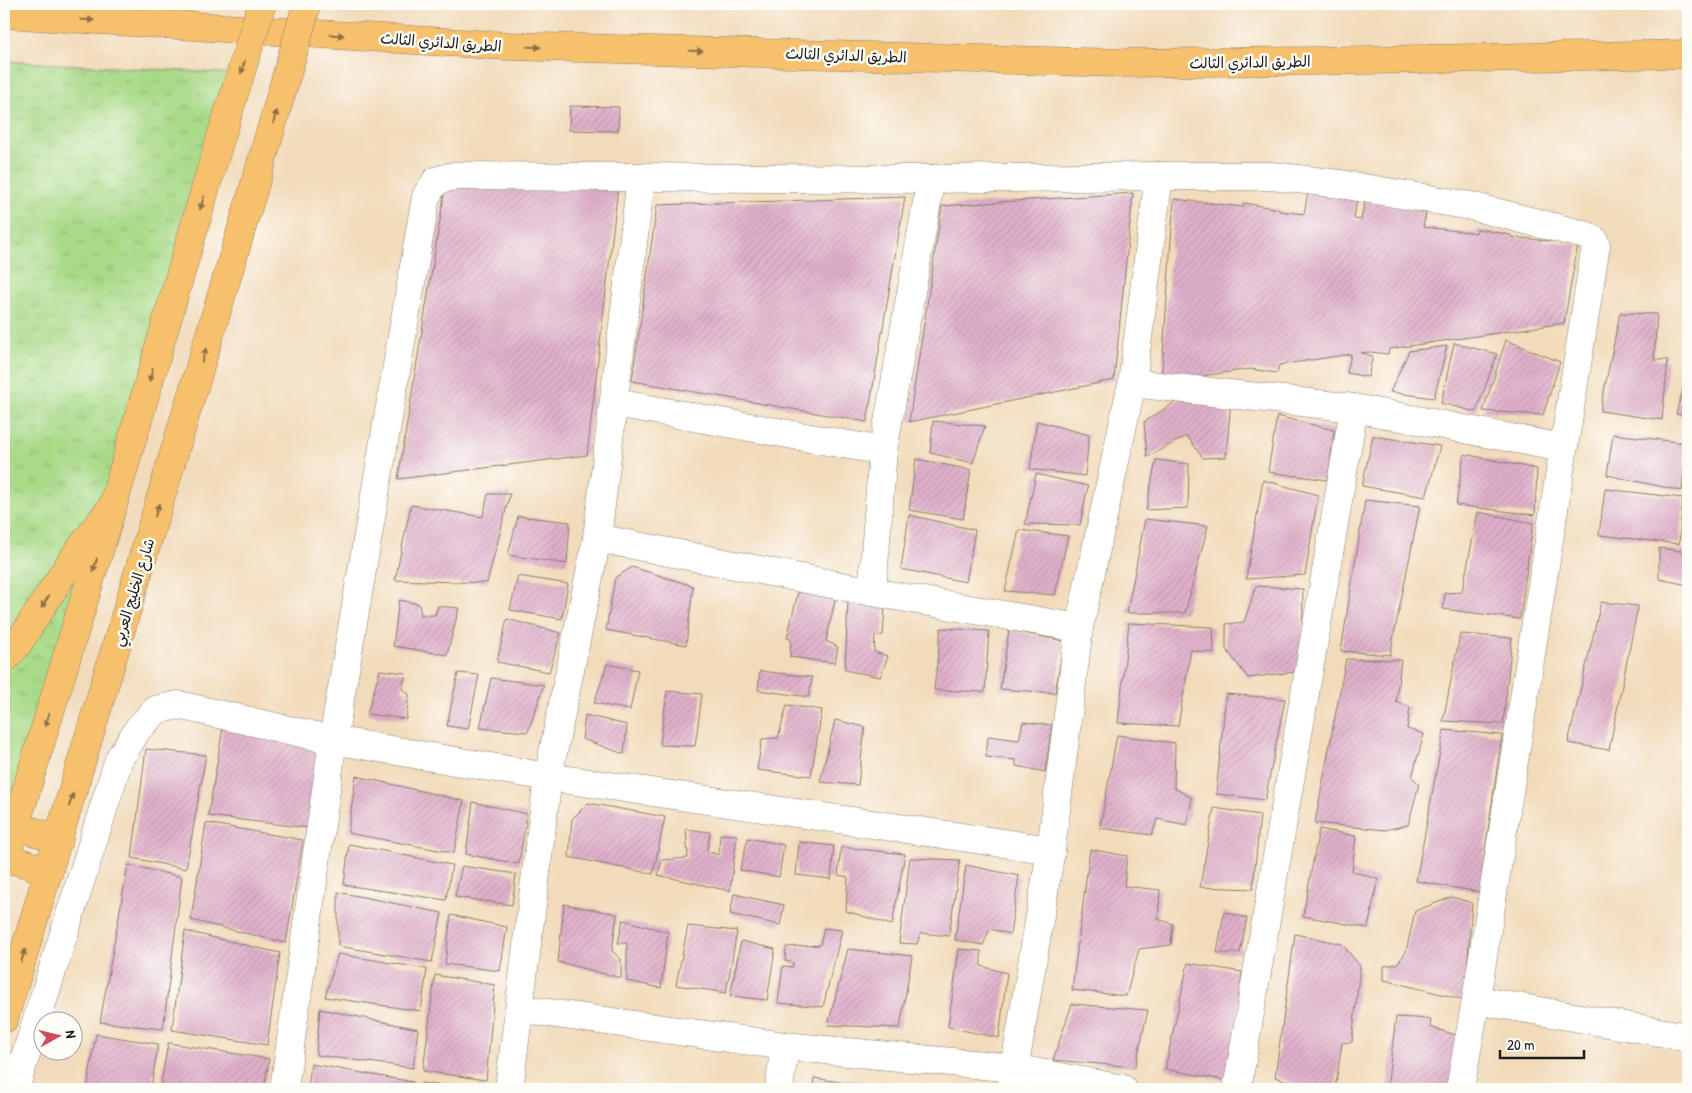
<svg xmlns="http://www.w3.org/2000/svg" width="1692" height="1093" font-family="'Patrick Hand','Playpen Sans Arabic',sans-serif">
<style>
.grass{fill:url(#grass-tufts);stroke:#627b52}
.building{fill:url(#building-hatch)}
.lines{fill:none;stroke-linecap:round;stroke-linejoin:round}
.street-casing{stroke:#877c6c;stroke-width:29}
.primary-casing{stroke:#877c6c;stroke-width:29}
.highway-casing{stroke:#877c6c;stroke-width:29}
.street{stroke:#fff;stroke-width:28}
.primary{stroke:#f7c06c;stroke-width:28}
.highway{stroke:#f7c06c;stroke-width:28}
.primary-bridge-casing{stroke:#877c6c;stroke-width:29;stroke-linecap:butt}
.primary-bridge{stroke:#f7c06c;stroke-width:28}
.oneway{fill:#8a6e44}
.labels{text-anchor:middle;dominant-baseline:central;stroke-width:5;stroke-linejoin:round;paint-order:stroke}
.street-label{font-size:15px;fill:#1c1c1c;stroke:#fdfcf7}
</style>
<defs>
<pattern id="grass-tufts" width="24" height="20" patternUnits="userSpaceOnUse" patternTransform="scale(1.25)"><rect width="24" height="20" fill="#a9da88"/><path d="M3 7l-1-3M5 7V3M7 7l1-3M15 17l-1-3M17 17v-4M19 17l1-3" fill="none" stroke="#91ba75"/></pattern>
<pattern id="building-hatch" width="6" height="6" patternUnits="userSpaceOnUse" patternTransform="scale(1.25)"><rect width="6" height="6" fill="#e0b0ca"/><path d="M-1 1l2-2M0 6l6-6M5 7l2-2" fill="none" stroke="#c097ad"/></pattern>
</defs>
<rect width="100%" height="100%" fill="#fdfcf7"/>
<filter id="ink" filterUnits="userSpaceOnUse"><feTurbulence type="fractalNoise" baseFrequency=".02" numOctaves="2"/><feDisplacementMap in="SourceGraphic" scale="10" xChannelSelector="R" yChannelSelector="G"/><feConvolveMatrix kernelMatrix="1 2 1 2 8 2 1 2 1" color-interpolation-filters="sRGB"/></filter>
<filter id="wash" filterUnits="userSpaceOnUse"><feTurbulence type="fractalNoise" baseFrequency=".0096" numOctaves="4" result="noise"/><feDisplacementMap in="SourceGraphic" scale="20" xChannelSelector="R" yChannelSelector="G"/><feGaussianBlur stdDeviation="1.12" result="paint"/><feColorMatrix in="noise" values="0 0 0 0 0 0 0 0 0 0 0 0 0 0 0 0 0 1.4 0 .05"/><feComposite in="paint" operator="in"/></filter>
<g filter="url(#wash)">
<rect width="100%" height="100%" fill="#f2dbbb"/>
<g class="grass">
<polygon points="4,61 238,74 109,502 4,654"/>
<polygon points="112,507 4,822 4,663"/>
</g>
<g id="blocks">
<g class="building">
<polygon points="570,106 619,107 618,131 569,130"/>
<polygon points="446,183 618,187 587,455 398,479"/>
<polygon points="1308,192 1357,199 1354,219 1361,220 1365,200 1426,213 1423,227 1476,233 1477,229 1511,235 1511,237 1578,244 1564,323 1389,349 1388,354 1370,352 1360,353 1373,356 1368,377 1347,373 1351,354 1279,365 1277,373 1250,369 1161,382 1174,199 1243,207 1244,203 1279,209 1279,211 1304,214"/>
<polygon points="1133,193 1114,380 909,422 942,206"/>
<polygon points="905,197 867,422 632,381 657,205"/>
<polygon points="1620,313 1657,314 1654,360 1668,360 1662,420 1600,411"/>
<polygon points="1506,340 1560,362 1543,415 1483,411"/>
<polygon points="1454,343 1497,354 1476,412 1441,403"/>
<polygon points="1447,346 1434,398 1390,392 1409,351"/>
<polygon points="1688,371 1688,416 1676,414"/>
<polygon points="1181,398 1231,400 1226,457 1203,458 1187,436 1147,457 1144,422"/>
<polygon points="1277,416 1334,430 1328,480 1268,472"/>
<polygon points="933,421 985,426 973,463 930,453"/>
<polygon points="1037,421 1089,435 1085,476 1030,469"/>
<polygon points="1613,434 1686,443 1682,491 1607,475"/>
<polygon points="1373,436 1440,446 1426,497 1362,486"/>
<polygon points="1464,454 1537,469 1535,515 1456,505"/>
<polygon points="916,459 971,470 963,519 909,510"/>
<polygon points="1156,460 1189,464 1188,508 1146,510"/>
<polygon points="1036,474 1088,486 1080,525 1025,524"/>
<polygon points="1263,480 1318,495 1305,575 1246,579"/>
<polygon points="1605,489 1683,498 1679,544 1599,535"/>
<polygon points="488,494 510,494 487,583 395,580 411,505 483,517"/>
<polygon points="1365,500 1420,506 1390,655 1341,651"/>
<polygon points="1478,512 1533,523 1520,619 1443,609 1445,593 1462,592"/>
<polygon points="909,515 975,530 966,582 901,569"/>
<polygon points="518,516 570,522 567,564 508,555"/>
<polygon points="1145,519 1208,526 1185,613 1127,613"/>
<polygon points="1019,530 1068,536 1055,595 1005,591"/>
<polygon points="1659,548 1688,552 1688,585 1659,579"/>
<polygon points="632,567 693,586 686,645 606,630 615,578"/>
<polygon points="518,576 568,584 562,619 510,610"/>
<polygon points="1256,586 1303,589 1302,671 1248,678 1226,649 1226,624 1244,622"/>
<polygon points="798,592 836,596 826,641 838,647 835,663 790,657 791,639 787,638"/>
<polygon points="399,600 419,604 421,615 435,615 438,606 459,608 447,655 393,646"/>
<polygon points="848,602 885,606 883,635 875,636 874,652 888,656 880,677 845,670"/>
<polygon points="1601,602 1638,606 1609,750 1568,743"/>
<polygon points="507,619 561,633 549,672 497,662"/>
<polygon points="1129,623 1213,627 1214,653 1191,650 1178,726 1118,723"/>
<polygon points="941,628 989,631 985,692 934,690"/>
<polygon points="1009,630 1064,641 1055,693 1000,689"/>
<polygon points="1460,634 1512,638 1503,724 1443,721"/>
<polygon points="1346,659 1401,660 1396,702 1410,707 1407,729 1424,734 1412,777 1419,784 1408,825 1385,830 1315,823"/>
<polygon points="607,664 638,670 630,710 594,703"/>
<polygon points="380,670 406,673 402,689 409,694 406,719 367,714"/>
<polygon points="760,671 812,677 809,697 758,690"/>
<polygon points="458,673 479,675 468,729 447,726"/>
<polygon points="491,678 544,685 528,732 480,728"/>
<polygon points="667,691 702,694 695,746 660,745"/>
<polygon points="1226,694 1285,699 1265,800 1216,794"/>
<polygon points="787,705 822,710 811,776 757,770 762,739 778,738"/>
<polygon points="585,715 627,725 624,754 582,739"/>
<polygon points="835,720 865,727 858,785 820,782"/>
<polygon points="224,722 319,741 309,828 208,816"/>
<polygon points="1023,722 1052,725 1045,772 1016,766 1016,760 986,757 988,736 1019,740"/>
<polygon points="1444,730 1502,735 1479,892 1416,881"/>
<polygon points="1117,735 1175,743 1174,788 1192,798 1187,825 1157,819 1152,835 1100,828"/>
<polygon points="146,749 206,755 186,869 132,858"/>
<polygon points="356,776 464,801 454,853 348,833"/>
<polygon points="473,802 527,814 519,864 466,854"/>
<polygon points="588,803 665,817 653,874 569,857 572,819"/>
<polygon points="1214,808 1260,815 1253,889 1200,887"/>
<polygon points="206,823 303,840 286,943 191,920"/>
<polygon points="686,829 710,832 707,851 719,855 720,834 737,835 730,891 658,875 662,860 688,858"/>
<polygon points="1319,829 1356,836 1352,871 1378,879 1368,928 1303,916"/>
<polygon points="748,838 784,845 779,877 740,870"/>
<polygon points="799,842 834,846 831,879 796,875"/>
<polygon points="349,844 452,865 446,900 344,885"/>
<polygon points="841,847 905,854 892,925 846,911 848,877 838,875"/>
<polygon points="1090,849 1127,856 1124,886 1160,890 1158,919 1173,924 1171,945 1139,949 1126,996 1072,990"/>
<polygon points="910,858 960,860 949,936 921,933 917,944 899,943"/>
<polygon points="128,865 182,877 163,1029 100,1022"/>
<polygon points="966,865 1019,876 1010,934 990,929 983,945 955,940"/>
<polygon points="462,866 516,874 512,905 455,897"/>
<polygon points="338,892 442,913 432,962 338,946"/>
<polygon points="734,894 784,905 780,925 730,914"/>
<polygon points="1452,897 1472,903 1465,1000 1384,980 1384,966 1397,964 1406,952 1415,911"/>
<polygon points="564,904 617,914 612,951 621,959 621,978 558,962"/>
<polygon points="1224,912 1247,918 1240,953 1217,953"/>
<polygon points="451,915 507,927 500,971 445,964"/>
<polygon points="623,920 668,932 661,988 627,981 627,943 618,943"/>
<polygon points="688,926 737,931 726,993 676,985"/>
<polygon points="824,928 842,930 823,1007 778,1003 783,966 793,967 793,963 785,961 786,947 820,945"/>
<polygon points="185,931 280,953 267,1045 172,1030"/>
<polygon points="1295,934 1342,944 1360,966 1352,1042 1342,1043 1335,1089 1313,1089 1275,1077"/>
<polygon points="741,941 775,949 767,1000 730,996"/>
<polygon points="848,949 912,956 900,1028 828,1025"/>
<polygon points="959,949 981,951 981,966 1007,973 999,1038 948,1027"/>
<polygon points="338,954 427,969 421,1011 325,997"/>
<polygon points="1188,963 1242,972 1229,1081 1165,1069"/>
<polygon points="435,975 495,985 486,1080 423,1071"/>
<polygon points="1072,1004 1148,1010 1135,1067 1053,1060"/>
<polygon points="320,1009 418,1029 413,1068 316,1055"/>
<polygon points="1396,1017 1431,1019 1430,1027 1456,1035 1450,1089 1387,1089"/>
<polygon points="96,1034 158,1044 151,1089 87,1089"/>
<polygon points="168,1043 269,1059 264,1089 160,1089"/>
<polygon points="311,1064 413,1082 412,1089 308,1089"/>
<polygon points="814,1078 878,1088 878,1089 813,1089"/>
<polygon points="421,1083 459,1088 458,1089 420,1089"/>
</g>
</g>
</g>
<g filter="url(#ink)">
<use href="#blocks" fill-opacity="0" stroke="#877c6c" stroke-width="1"/>
<g class="lines">
<g class="street-casing">
<g id="street">
<polyline points="1159,176 1272,176 1340,184 1471,206 1585,235 1594,240 1596,245 1476,1000"/>
<polyline points="1132,383 1354,408 1563,448"/>
<polyline points="615,403 883,451 931,179"/>
<polyline points="597,538 872,592 1079,628"/>
<polyline points="872,592 883,451"/>
<polyline points="520,1009 785,1046 1014,1068 1123,1089"/>
<polyline points="15,1089 119,759 138,729 156,710 178,705 333,740 548,777 1051,850"/>
<polyline points="284,1089 333,740 426,196 436,181 453,176 931,179 1159,176 1132,383 1079,628 1051,850 1011,1089"/>
<polyline points="509,1089 548,777 597,538 641,178"/>
<polyline points="779,1089 785,1046"/>
<polyline points="1237,1089 1354,408"/>
<polyline points="1460,1089 1476,1000 1688,1037"/>
</g>
</g>
<g class="primary-casing">
<g id="primary">
<polyline points="4,863 113,505 215,156"/>
<polyline points="4,1019 261,164"/>
</g>
</g>
<g class="highway-casing">
<g id="highway">
<polyline points="4,14 508,46 1119,63 1311,61 1688,54"/>
<polyline points="4,660 18,644 71,561 113,505"/>
<polyline points="4,823 59,839"/>
<polyline points="4,857 49,871"/>
</g>
</g>
<use href="#street" class="street"/>
<use href="#primary" class="primary"/>
<use href="#highway" class="highway"/>
<g class="primary-bridge-casing">
<g id="primary-bridge">
<polyline points="215,156 262,4"/>
<polyline points="261,164 307,4"/>
</g>
</g>
<use href="#primary-bridge" class="primary-bridge"/>
</g>
<defs><path id="oneway-solid" d="M-6-.8H1V-3.2L6.5 0L1 3.2V.8H-6Z" transform="scale(1.25)"/></defs>
<g class="oneway">
<use href="#oneway-solid" transform="translate(87 20) rotate(4)"/>
<use href="#oneway-solid" transform="translate(337 35) rotate(4)"/>
<use href="#oneway-solid" transform="translate(534 47) rotate(2)"/>
<use href="#oneway-solid" transform="translate(696 51) rotate(2)"/>
<use href="#oneway-solid" transform="translate(243 67) rotate(107)"/>
<use href="#oneway-solid" transform="translate(275 117) rotate(-74)"/>
<use href="#oneway-solid" transform="translate(202 203) rotate(106)"/>
<use href="#oneway-solid" transform="translate(204 355) rotate(-73)"/>
<use href="#oneway-solid" transform="translate(151 375) rotate(106)"/>
<use href="#oneway-solid" transform="translate(157 510) rotate(-73)"/>
<use href="#oneway-solid" transform="translate(95 565) rotate(107)"/>
<use href="#oneway-solid" transform="translate(45 602) rotate(122)"/>
<use href="#oneway-solid" transform="translate(47 720) rotate(107)"/>
<use href="#oneway-solid" transform="translate(71 800) rotate(-73)"/>
<use href="#oneway-solid" transform="translate(23 956) rotate(-73)"/>
</g>
</g>
<g class="labels">
<g class="street-label">
<text transform="translate(441 42) rotate(4)">الطريق الدائري الثالث</text>
<text transform="translate(846 55) rotate(2)">الطريق الدائري الثالث</text>
<text transform="translate(1250 62) rotate(-1)">الطريق الدائري الثالث</text>
<text transform="translate(133 592) rotate(-73)">شارع الخليج العربي</text>
</g>
</g>
<rect width="1692" height="1093" fill="none" stroke="#fdfcf7" stroke-width="20"/>
<g transform="translate(58 1036) rotate(82)"><circle r="24" fill="#fdfcf7" stroke="#a3a29f"/>
<path d="M0-4L9 19L0 12L-9 19Z" fill="#d1495b"/>
<text y="-8" font-size="14" font-weight="bold" text-anchor="middle" fill="#1c1c1c">N</text>
</g>
<path d="M1500 1050v8h84v-8" fill="none" stroke="#1c1c1c" stroke-width="2.5"/>
<text x="1507" y="1050" font-size="15" fill="#1c1c1c" stroke="#fdfcf7" stroke-width="4" paint-order="stroke">20 m</text>
</svg>
